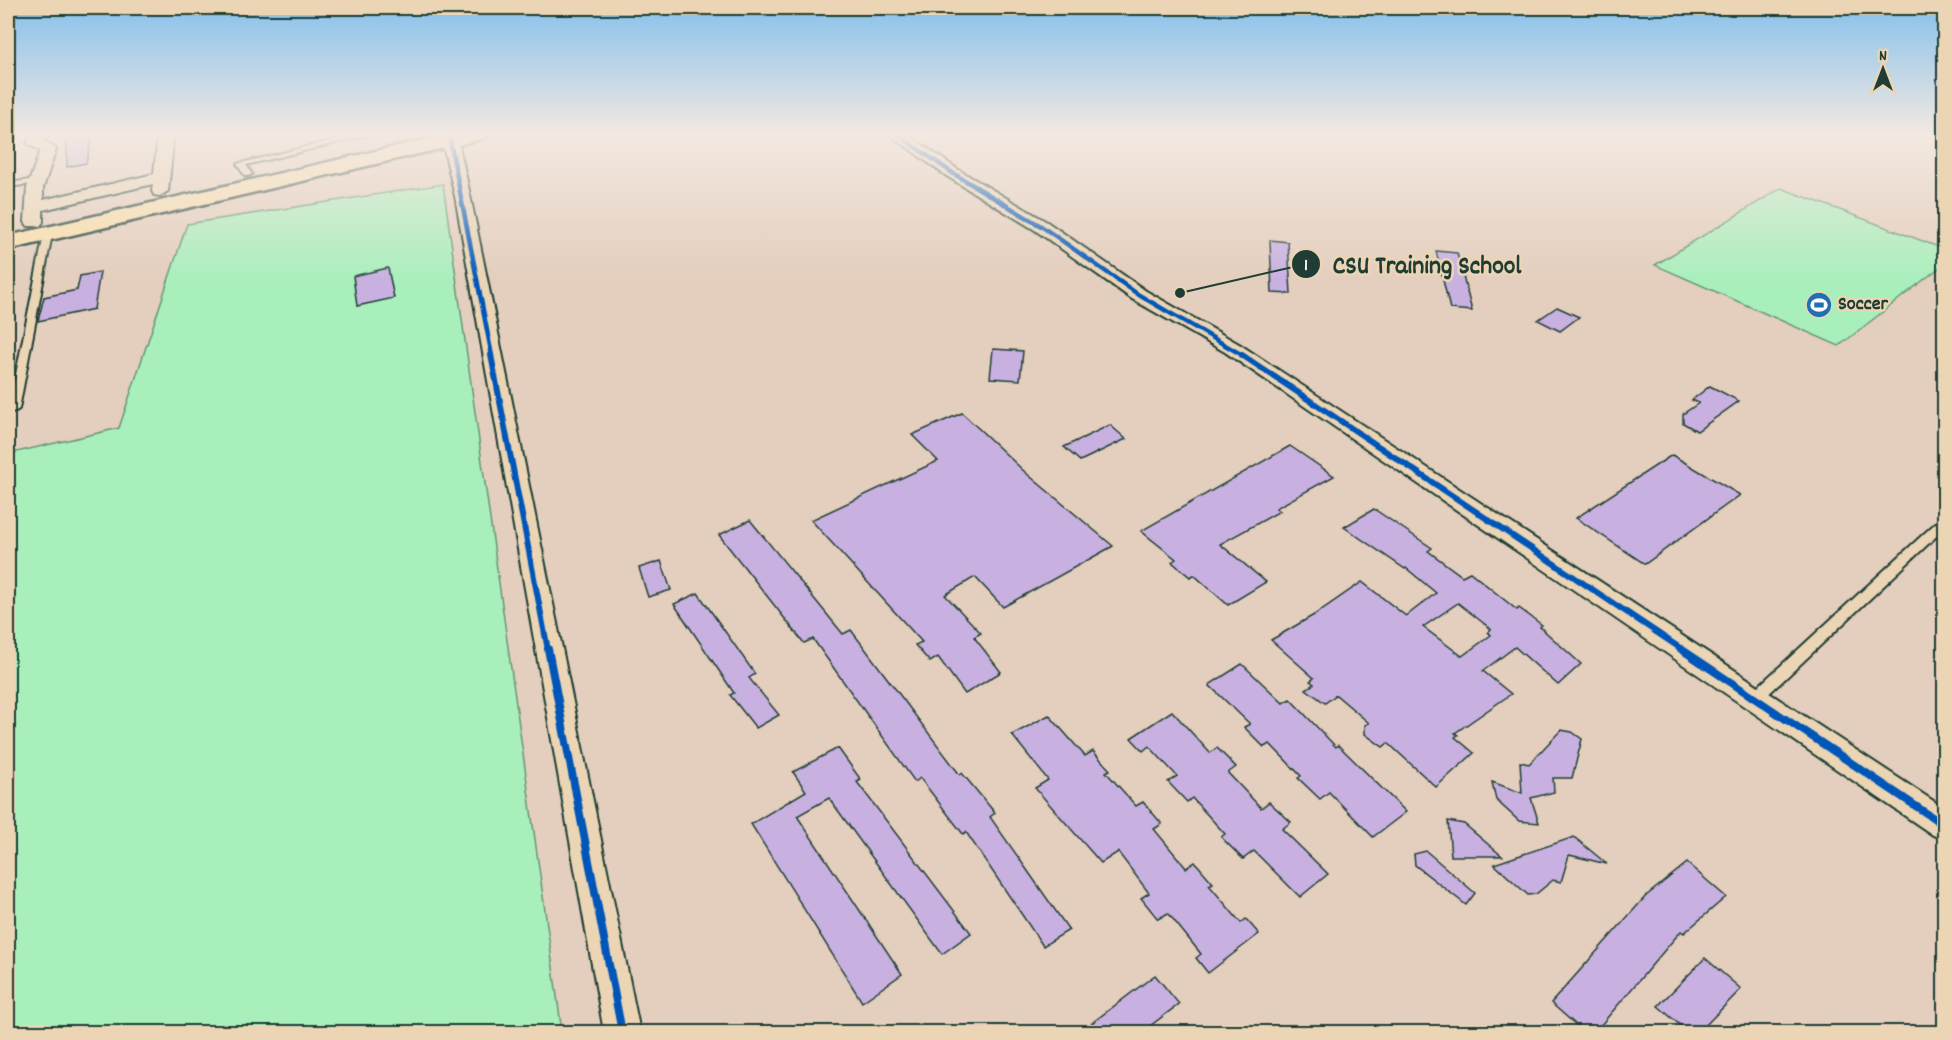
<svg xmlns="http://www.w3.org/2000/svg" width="1952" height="1040" font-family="Dekko,sans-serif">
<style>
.green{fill:#a9efbc;stroke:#649678;stroke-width:1.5}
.building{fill:#c8b1e1;stroke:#1f3d34;stroke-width:1.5;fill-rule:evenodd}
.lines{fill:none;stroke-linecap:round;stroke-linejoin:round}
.service-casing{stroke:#1f3d34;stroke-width:4}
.minor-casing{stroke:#1f3d34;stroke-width:4}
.primary-casing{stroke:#1f3d34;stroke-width:5}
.service{fill:#ebd5b4;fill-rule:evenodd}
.minor{fill:#ebd5b4;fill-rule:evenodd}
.primary{fill:#f8deab;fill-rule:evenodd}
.cycleway-far2-casing{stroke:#ebd5b4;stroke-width:8}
.cycleway-far1-casing{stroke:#ebd5b4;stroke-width:10}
.cycleway-casing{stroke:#ebd5b4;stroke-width:11}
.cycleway-far2{stroke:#0057b8;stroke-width:4.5}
.cycleway-far1{stroke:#0057b8;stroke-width:6}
.cycleway{stroke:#0057b8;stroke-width:8}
.labels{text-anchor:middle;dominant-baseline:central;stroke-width:5;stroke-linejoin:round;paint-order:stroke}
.far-poi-label{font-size:20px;font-weight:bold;fill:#1f3d34;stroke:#ebd5b4;text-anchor:start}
.leader{fill:none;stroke:#1f3d34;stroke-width:2}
.callout-dot{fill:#1f3d34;stroke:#ebd5b4;stroke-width:2}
.mark-label{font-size:18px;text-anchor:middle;font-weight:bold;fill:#fff}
.callout-label{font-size:26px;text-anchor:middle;font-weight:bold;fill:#1f3d34;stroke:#ebd5b4;stroke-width:5;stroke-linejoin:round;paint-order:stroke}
</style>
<rect width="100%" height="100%" fill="#e4cebd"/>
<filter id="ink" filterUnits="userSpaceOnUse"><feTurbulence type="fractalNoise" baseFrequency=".0167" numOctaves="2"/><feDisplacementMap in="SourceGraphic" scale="12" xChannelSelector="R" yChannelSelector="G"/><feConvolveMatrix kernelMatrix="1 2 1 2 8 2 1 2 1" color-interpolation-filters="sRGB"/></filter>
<g filter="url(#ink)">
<g class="green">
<polygon points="443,184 562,1032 8,1032 8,454 119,428 187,224"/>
<polygon points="1781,188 1944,249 1944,264 1839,346 1655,265"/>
</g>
<g class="building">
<polygon points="70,134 93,134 86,163 67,167 67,143"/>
<polygon points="1270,240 1288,242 1291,294 1272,293"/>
<polygon points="1436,251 1457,253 1472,311 1450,309"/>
<polygon points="388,268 394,298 357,306 353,276"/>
<polygon points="100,272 94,309 38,321 44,297 77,290 80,276"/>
<polygon points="1557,307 1579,317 1560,331 1538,320"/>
<polygon points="993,349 1023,351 1020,380 990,378"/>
<polygon points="1710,386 1739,401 1697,431 1683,423 1683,414 1699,403 1692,400"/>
<polygon points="962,413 1026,473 1113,546 1003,607 975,577 945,595 981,633 974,637 1001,672 965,694 938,657 930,662 915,645 922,642 811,520 938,461 912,435"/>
<polygon points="1110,425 1126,439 1080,461 1064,447"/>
<polygon points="1290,446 1334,476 1276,508 1280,511 1220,544 1266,582 1228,605 1194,575 1190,577 1172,562 1176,559 1141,531"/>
<polygon points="1672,455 1740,495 1645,564 1576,518"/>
<path d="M1374,509L1432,548L1428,551L1462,576L1470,572L1517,610L1519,608L1542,625L1540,627L1581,664L1558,685L1515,647L1483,671L1511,694L1455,733L1458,735L1455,737L1474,753L1436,787L1388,743L1383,747L1365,734V725L1369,723L1336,695L1325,703L1306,689L1314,684L1310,681L1314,678L1271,640L1314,615L1362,582L1406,616L1436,593L1406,568L1405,569L1344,527ZM1458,603L1491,629L1488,632L1491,635L1462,656L1423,627Z"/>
<polygon points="750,520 843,634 851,630 960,775 962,773 995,813 990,817 1069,930 1043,946 966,832 963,834 920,778 915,782 813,639 804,643 719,535"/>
<polygon points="661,561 671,590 648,597 639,568"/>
<polygon points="698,593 755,674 749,678 779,715 756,728 730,695 734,693 674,604"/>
<polygon points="1242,664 1283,703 1290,699 1336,747 1338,745 1406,812 1373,837 1329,792 1320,799 1298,778 1301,776 1270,744 1264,747 1244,727 1250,724 1209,685"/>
<polygon points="1172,711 1210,753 1217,748 1236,767 1228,773 1261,808 1269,802 1291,822 1282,829 1328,874 1300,897 1254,851 1243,859 1221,837 1225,834 1192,798 1187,802 1168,782 1177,776 1149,746 1143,751 1131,738"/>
<polygon points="1049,715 1085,756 1093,751 1110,770 1106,772 1136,806 1143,802 1162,824 1154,829 1186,868 1195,862 1213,883 1209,885 1241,923 1246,919 1259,934 1208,973 1196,958 1201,954 1168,913 1158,919 1141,898 1149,893 1118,852 1101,863 1035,788 1048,780 1012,735"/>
<polygon points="1561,730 1572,732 1582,739 1572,778 1553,778 1554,792 1531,798 1539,823 1519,821 1496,800 1492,782 1522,793 1520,762 1529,764"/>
<polygon points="838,748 861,780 857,782 971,933 942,954 829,798 797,816 902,974 862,1002 751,824 806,791 793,772"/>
<polygon points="1448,821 1464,824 1502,856 1451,856"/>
<polygon points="1574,837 1607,864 1569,855 1561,882 1553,880 1536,894 1528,895 1494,864"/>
<polygon points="1426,851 1475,893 1466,905 1415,865 1414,854"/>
<polygon points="1687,863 1726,897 1684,933 1681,931 1595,1032 1584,1032 1551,1003 1646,896"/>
<polygon points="1705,958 1741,989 1699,1032 1688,1032 1658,1006"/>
<polygon points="1155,975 1179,1004 1142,1032 1080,1032"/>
</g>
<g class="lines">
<g class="service-casing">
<g id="service">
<polygon points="359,134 373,134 246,165 252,174 248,176 245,176 237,164"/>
<polygon points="37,179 40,179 40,183 8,187 8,183"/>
<polygon points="48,231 52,234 19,409 14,412 9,409 44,234"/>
<polygon points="1944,518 1944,529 1760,702 1755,704 1750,702 1748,698 1750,694 1940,519"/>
</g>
</g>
<g class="minor-casing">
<g id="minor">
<polygon points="32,134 48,134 44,141 56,149 43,188 43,200 154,174 158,134 174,134 168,191 160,196 154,195 152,191 153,184 43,210 43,222 40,226 28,226 25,222 27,188 40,151 27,143"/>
<polygon points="889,134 907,134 957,169 1047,222 1146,291 1239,344 1944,808 1944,839 1933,835 1225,352 1132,299 1035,230 945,175"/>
<polygon points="450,136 458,141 470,195 640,1032 604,1032 455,196 442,141"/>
</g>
</g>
<g class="primary-casing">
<polygon id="primary" points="450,134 488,134 485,138 478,140 8,250 8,236"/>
</g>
<use href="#service" class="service"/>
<use href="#minor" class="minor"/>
<use href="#primary" class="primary"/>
<g class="cycleway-far2-casing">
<g id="cycleway-far2">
<polyline points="897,134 951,172 1041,226 1139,295 1244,356"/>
<polyline points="450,141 492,356"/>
</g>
</g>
<g class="cycleway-far1-casing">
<g id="cycleway-far1">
<polyline points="491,355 548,650"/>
<polyline points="1242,355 1683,650"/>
</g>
</g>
<g class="cycleway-casing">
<g id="cycleway">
<polyline points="548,649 622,1032"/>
<polyline points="1681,649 1944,825"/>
</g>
</g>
<use href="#cycleway-far2" class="cycleway-far2"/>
<use href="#cycleway-far1" class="cycleway-far1"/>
<use href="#cycleway" class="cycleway"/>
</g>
</g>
<linearGradient id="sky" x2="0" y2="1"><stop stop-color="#85c0ec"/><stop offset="0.48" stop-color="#f3e9e1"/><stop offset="1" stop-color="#f3e9e1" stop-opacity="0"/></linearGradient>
<rect width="1952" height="280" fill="url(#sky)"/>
<defs>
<g id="stadium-disc" transform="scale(1.35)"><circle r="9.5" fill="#1f6fb2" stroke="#ebd5b4"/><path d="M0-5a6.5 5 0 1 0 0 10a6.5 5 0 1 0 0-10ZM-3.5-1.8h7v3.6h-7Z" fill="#fff"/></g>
</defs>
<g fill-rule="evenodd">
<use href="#stadium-disc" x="1819" y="305"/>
</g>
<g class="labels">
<g class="far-poi-label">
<text x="1838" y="305">Soccer</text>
</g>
</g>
<path class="leader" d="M1180 293L1306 264"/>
<g class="callout-dot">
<circle cx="1180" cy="293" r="6"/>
<circle cx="1306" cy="264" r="15"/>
</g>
<g class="mark-label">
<text x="1306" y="270">1</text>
</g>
<g class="callout-label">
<text x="1427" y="273">CSU Training School</text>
</g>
<rect width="1952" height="1040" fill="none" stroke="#ebd5b4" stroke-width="30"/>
<rect x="15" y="15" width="1922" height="1010" fill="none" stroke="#1f3d34" stroke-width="2" filter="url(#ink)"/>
<g transform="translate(1883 69)" stroke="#ebd5b4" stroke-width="4.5" paint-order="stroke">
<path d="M0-4.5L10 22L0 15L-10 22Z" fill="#1f3d34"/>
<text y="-9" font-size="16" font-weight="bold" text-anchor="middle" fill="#1f3d34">N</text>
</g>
</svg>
